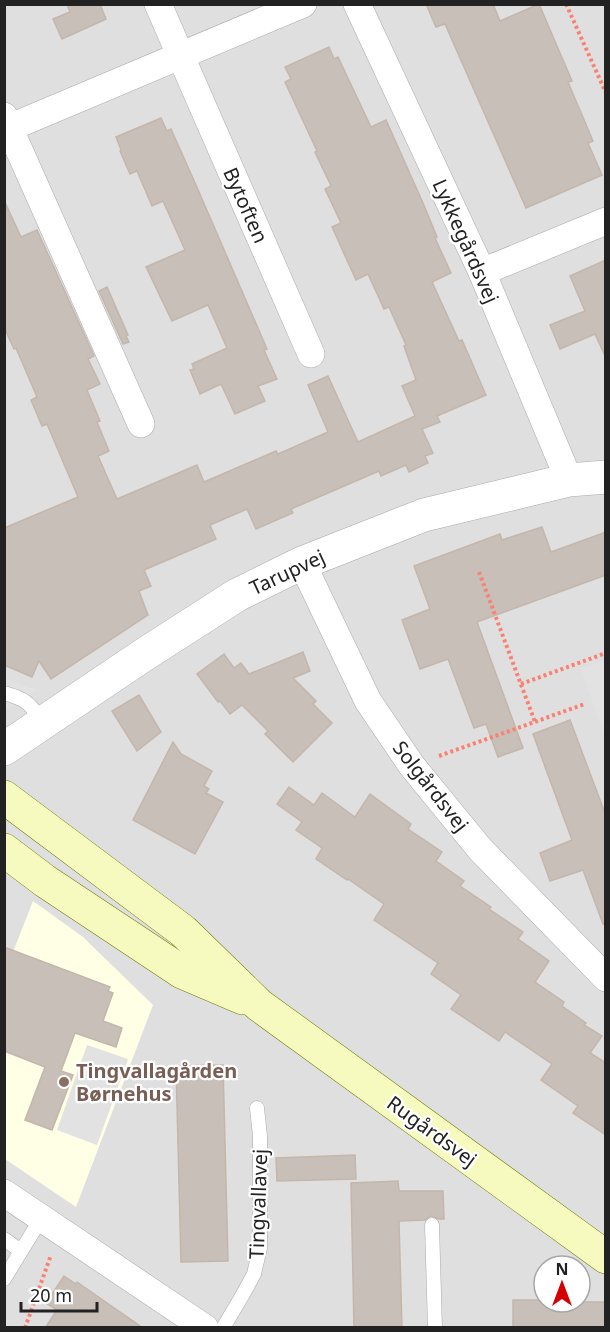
<svg xmlns="http://www.w3.org/2000/svg" width="610" height="1332" font-family="'Noto Sans',sans-serif">
<style>
.residential{fill:#e0dfdf;fill-rule:evenodd}
.education{fill:#ffffe5}
.parking{fill:#e2e2e2}
.building{fill:#c7bfb8;stroke:#c4b6ab;stroke-width:1.5}
.lines{fill:none;stroke-linecap:round;stroke-linejoin:round}
.service-casing{stroke:#a9a9a9;stroke-width:15}
.minor-casing{stroke:#a9a9a9;stroke-width:28}
.tertiary-casing{stroke:#a9a9a9;stroke-width:34}
.secondary-casing{stroke:#707d05;stroke-width:34}
.path{stroke:#fa8072;stroke-width:4;stroke-dasharray:3 3;stroke-linecap:butt}
.service{stroke:#fff;stroke-width:14}
.minor{stroke:#fff;stroke-width:27}
.tertiary{stroke:#fff;stroke-width:33}
.secondary{stroke:#f7fabf;stroke-width:33}
.education-dot{fill:#8d6e63;stroke:#fff;stroke-width:2}
.labels{text-anchor:middle;dominant-baseline:central;stroke-width:4.5;stroke-linejoin:round;paint-order:stroke}
.street-label{font-size:20px;fill:#222;stroke:#fff}
.education-label{font-size:20px;font-weight:bold;fill:#785e54;stroke:#fff;text-anchor:start}
</style>
<rect width="100%" height="100%" fill="#f2efe9"/>
<path class="residential" d="M5,5H605V1327L5,1328ZM544,1266H580V1302H544Z"/>
<polygon class="education" points="33,901 83,937 153,1005 76,1207 5,1159 4,975"/>
<g class="parking">
<polygon points="605,660 606,660 605,738 581,669"/>
<polygon points="4,678 36,690 5,710"/>
<polygon points="87,1045 128,1059 97,1145 57,1130"/>
</g>
<g class="building">
<polygon points="67,4 100,4 106,19 62,39 53,19 70,12"/>
<polygon points="426,4 493,4 500,21 539,4 572,81 568,82 593,141 588,143 602,175 526,208 445,24 436,27"/>
<polygon points="329,47 334,59 338,57 371,127 386,120 423,203 437,237 435,238 451,273 432,282 459,341 462,340 486,395 437,416 440,422 422,429 433,453 425,456 428,463 409,472 406,465 381,476 379,471 291,509 293,513 256,529 247,509 210,525 216,539 144,570 151,586 139,591 148,615 51,679 39,661 32,677 4,665 4,528 78,497 47,424 42,426 31,400 37,397 16,348 14,349 4,327 4,200 21,237 37,230 94,356 88,359 100,384 87,390 100,421 97,422 109,451 98,456 117,499 197,465 204,482 276,451 278,454 328,432 308,385 328,376 358,442 415,416 402,386 416,380 404,346 406,345 389,307 384,309 368,274 356,280 332,227 341,223 325,189 331,186 315,152 317,151 285,82 291,79 285,67"/>
<polygon points="161,118 167,131 171,129 196,185 267,349 264,350 277,379 258,386 265,401 235,414 221,384 200,394 190,370 194,369 192,364 227,348 208,305 172,321 146,267 185,250 163,201 152,206 137,171 130,174 120,151 121,150 116,137"/>
<polygon points="606,260 606,358 595,334 560,349 550,325 585,311 570,276"/>
<polygon points="107,287 128,335 126,336 129,342 123,344 99,291"/>
<polygon points="542,527 551,552 606,532 606,575 477,622 523,748 498,757 486,724 474,728 448,659 420,669 402,620 430,609 414,566 500,534 502,540"/>
<polygon points="303,652 310,671 293,678 316,701 313,704 332,723 293,762 265,734 268,731 242,705 230,714 220,701 218,702 197,674 224,654 234,668 241,663 249,674"/>
<polygon points="139,695 161,732 137,751 112,711"/>
<polygon points="570,720 606,816 606,923 603,924 583,870 550,881 540,853 572,840 533,734"/>
<polygon points="173,742 181,754 212,771 204,786 209,789 206,793 223,802 195,854 133,820"/>
<polygon points="289,787 314,805 322,793 355,817 370,794 411,824 408,829 442,852 436,861 464,881 460,886 491,907 489,909 523,932 518,939 549,961 535,982 564,1002 562,1006 586,1023 584,1025 602,1036 590,1053 606,1063 606,1135 573,1113 578,1106 541,1080 552,1064 505,1032 499,1041 451,1009 461,995 431,974 438,963 374,920 384,904 348,879 347,880 316,859 322,848 296,830 302,822 277,804"/>
<polygon points="4,947 110,987 108,991 113,993 103,1021 122,1028 116,1047 75,1033 61,1071 73,1075 52,1130 25,1120 45,1067 4,1051"/>
<polygon points="223,1065 228,1261 181,1262 176,1066"/>
<polygon points="355,1155 356,1179 277,1181 276,1158"/>
<polygon points="398,1181 399,1191 443,1191 444,1219 439,1219 431,1216 425,1220 399,1221 402,1328 354,1328 351,1183"/>
<polygon points="64,1276 76,1284 77,1282 143,1328 45,1328 57,1310 46,1303"/>
<polygon points="513,1300 544,1300 544,1302 606,1302 606,1328 513,1328"/>
</g>
<g class="lines">
<g class="service-casing">
<g id="service">
<path d="M4,693C29,700 29,704 44,723"/>
<polyline points="432,1225 435,1328"/>
<polyline points="4,1239 21,1251"/>
<polyline points="4,1279 42,1217"/>
<polyline points="223,1328 242,1296 254,1274 260,1248 260,1136 257,1108"/>
</g>
</g>
<g class="minor-casing">
<g id="minor">
<polyline points="158,4 311,354"/>
<polyline points="357,4 482,272 569,480"/>
<polyline points="4,116 141,424"/>
<polyline points="4,130 303,4"/>
<polyline points="482,272 606,221"/>
<polyline points="302,563 368,701 412,766 480,849 606,978"/>
<polyline points="4,1193 205,1328"/>
</g>
</g>
<g class="tertiary-casing">
<polyline id="tertiary" points="4,749 142,656 237,595 302,563 424,515 569,480 606,477"/>
</g>
<g class="secondary-casing">
<g id="secondary">
<polyline points="4,797 183,931 259,1005 606,1257"/>
<polyline points="4,850 45,881 182,972 243,998"/>
</g>
</g>
<g class="path">
<polyline points="566,4 606,93"/>
<polyline points="479,572 535,722"/>
<polyline points="521,684 606,653"/>
<polyline points="439,756 585,704"/>
<polyline points="25,1328 51,1255"/>
</g>
<use href="#service" class="service"/>
<use href="#minor" class="minor"/>
<use href="#tertiary" class="tertiary"/>
<use href="#secondary" class="secondary"/>
</g>
<circle class="education-dot" cx="64" cy="1082" r="6"/>
<g class="labels">
<g class="street-label">
<text transform="translate(246 205) rotate(66)">Bytoften</text>
<text transform="translate(466 241) rotate(66)">Lykkegårdsvej</text>
<text transform="translate(287 572) rotate(-25)">Tarupvej</text>
<text transform="translate(431 786) rotate(52)">Solgårdsvej</text>
<text transform="translate(432 1131) rotate(36)">Rugårdsvej</text>
<text transform="translate(258 1204) rotate(-88)">Tingvallavej</text>
</g>
<g class="education-label">
<text x="76" y="1070">Tingvallagården<tspan x="76" dy="23">Børnehus</tspan></text>
</g>
</g>
<rect width="610" height="1332" fill="none" stroke="#222222" stroke-width="12"/>
<g transform="translate(562 1284)"><circle r="28" fill="#ffffff" stroke="#a7a7a7" stroke-width="1.5"/>
<path d="M0-4.5L10 22L0 15L-10 22Z" fill="#d40000"/>
<text y="-9" font-size="16" font-weight="bold" text-anchor="middle" fill="#222222">N</text>
</g>
<path d="M21 1302v9h76v-9" fill="none" stroke="#222222" stroke-width="3"/>
<text x="30" y="1302" font-size="18" fill="#222222" stroke="#ffffff" stroke-width="4.5" paint-order="stroke">20 m</text>
</svg>
